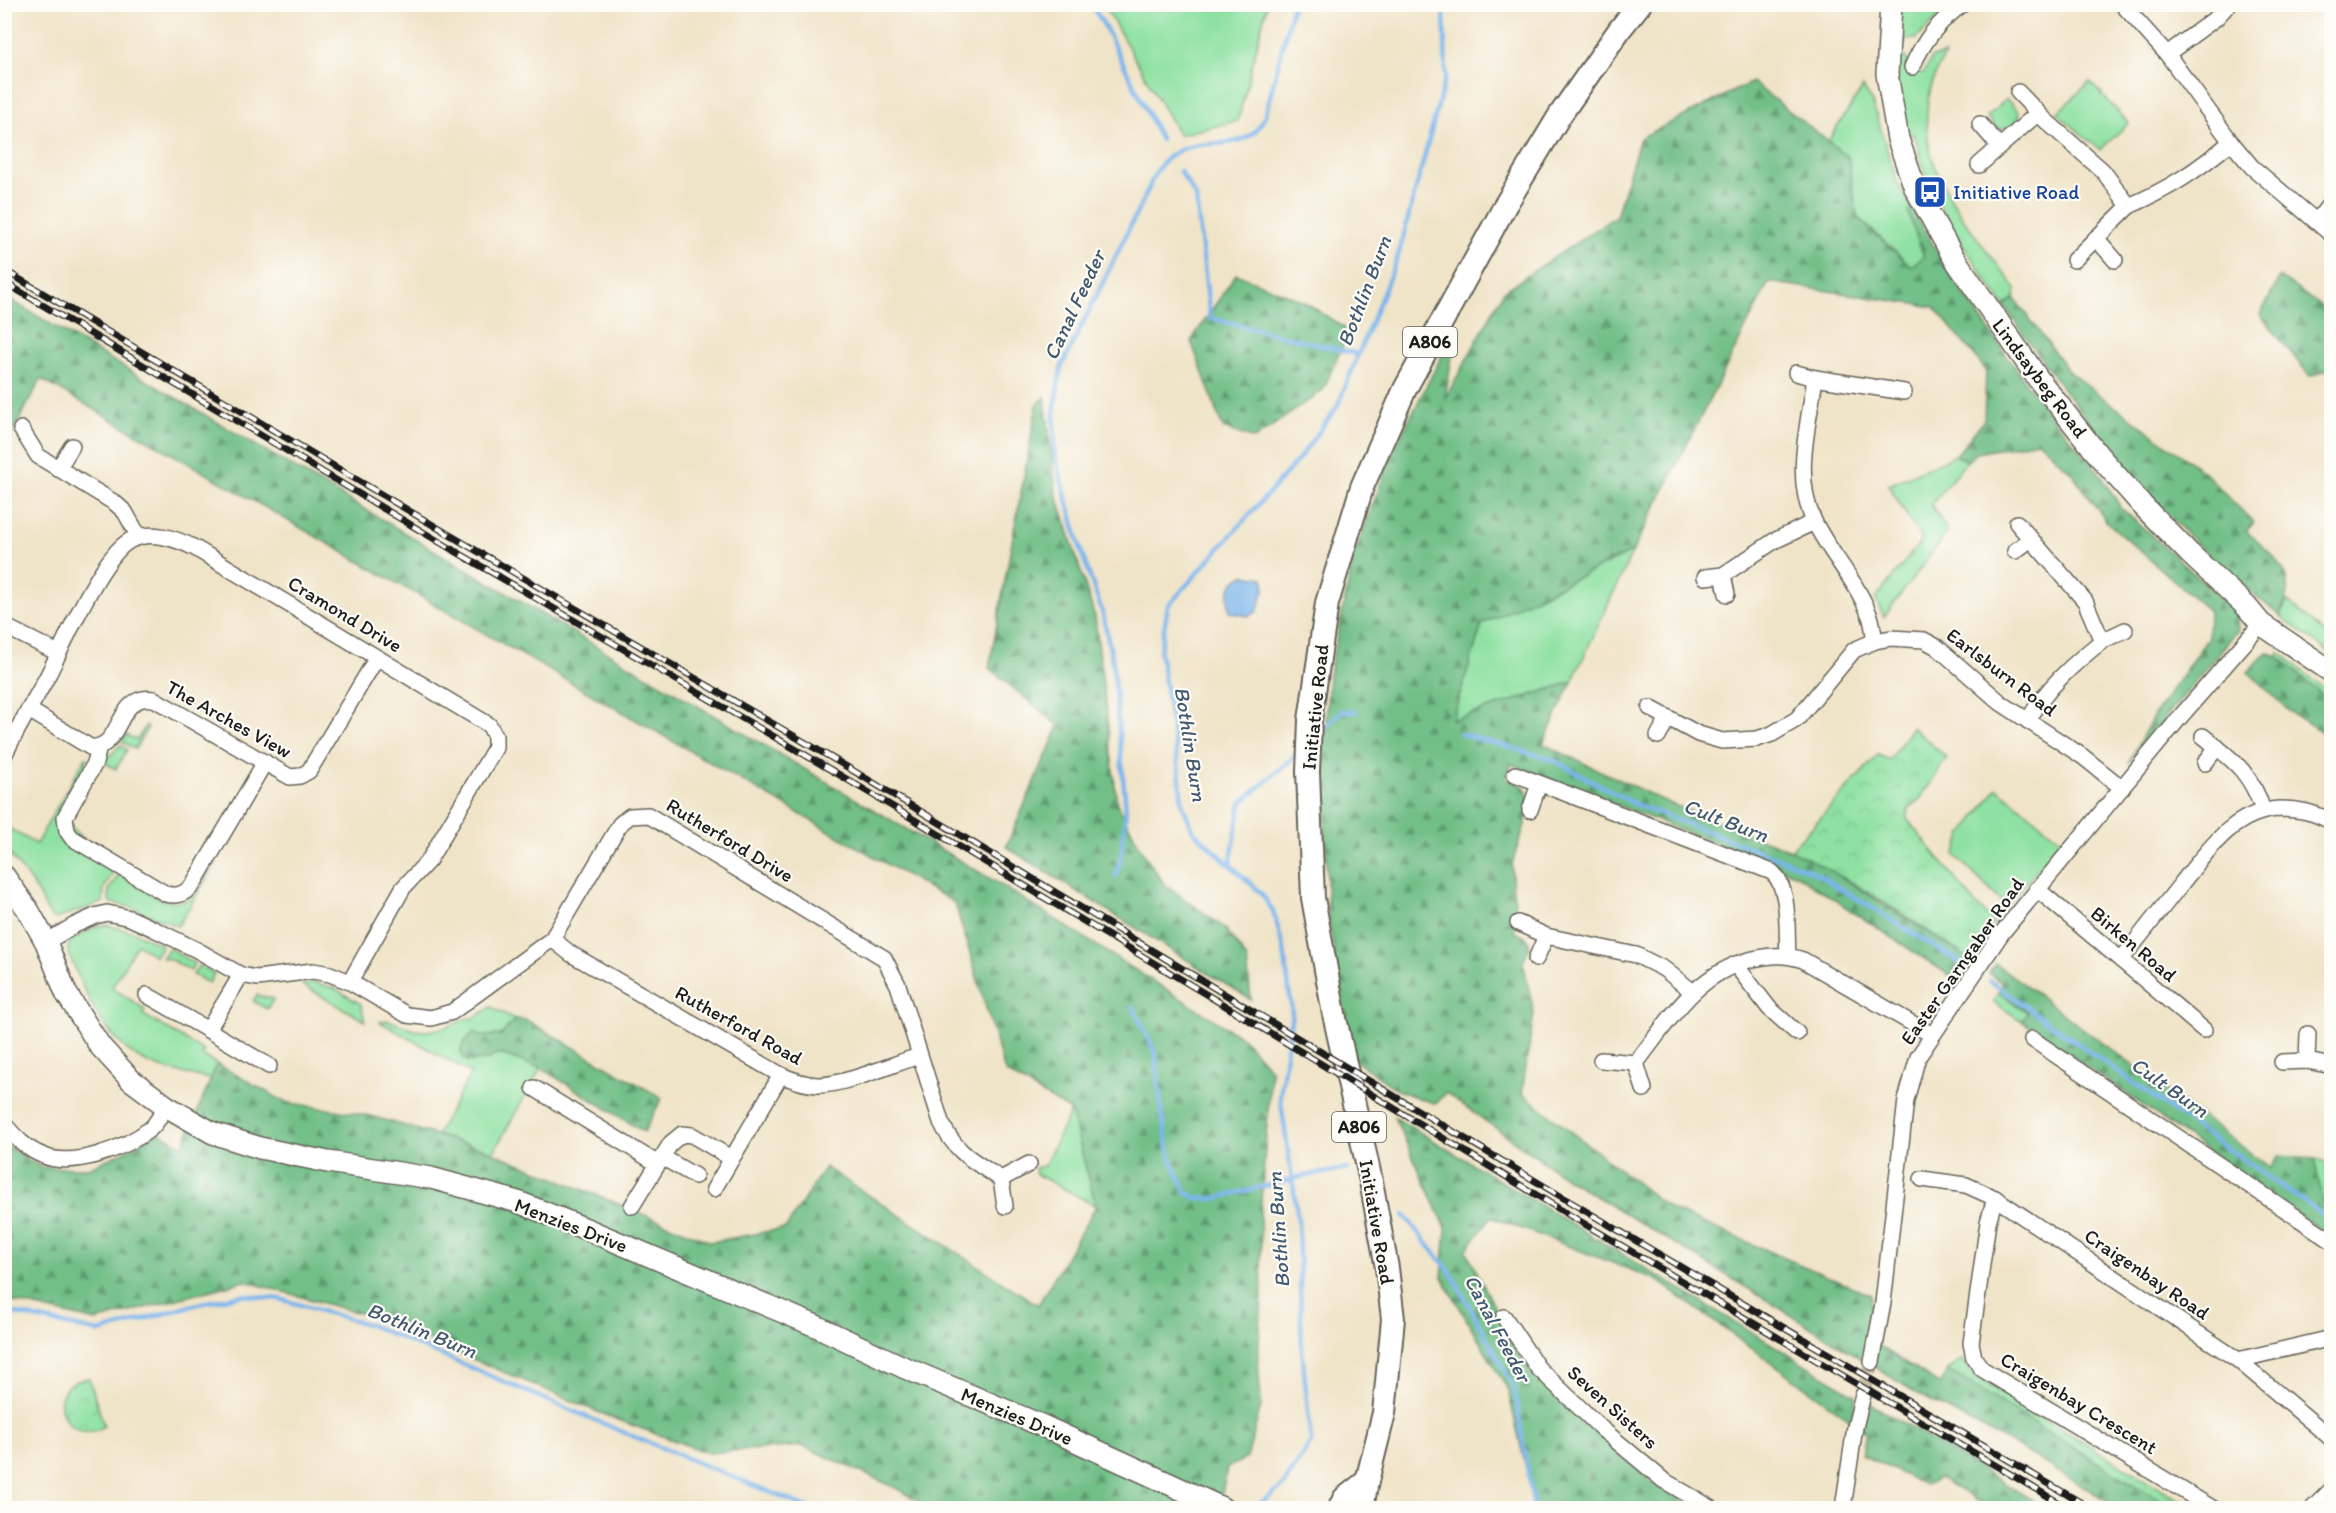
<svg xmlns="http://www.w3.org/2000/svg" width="2336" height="1513" font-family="Itim,sans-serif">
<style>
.grass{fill:#8ee1a2;stroke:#557e5f;stroke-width:1.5}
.forest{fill:url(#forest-firs);stroke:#476e52;stroke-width:1.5}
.park{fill:url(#park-crowns);stroke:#557e5f;stroke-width:1.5}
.garden{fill:url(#garden-dots);stroke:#557e5f;stroke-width:1.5}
.water{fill:#7bb5ec;stroke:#4c6884;stroke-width:1.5}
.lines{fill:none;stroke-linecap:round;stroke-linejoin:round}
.stream{stroke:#7bb5ec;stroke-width:4.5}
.street-tunnel{stroke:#c6bca6;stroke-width:15;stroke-dasharray:15 8;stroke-linecap:butt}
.street-casing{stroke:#666258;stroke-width:18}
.secondary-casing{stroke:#666258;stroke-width:24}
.primary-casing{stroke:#666258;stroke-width:26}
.street{stroke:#fff;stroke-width:15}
.secondary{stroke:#fff;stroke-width:21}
.primary{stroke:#fff;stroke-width:22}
.rail-casing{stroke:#1c1c1c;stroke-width:7}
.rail{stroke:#fdfcf7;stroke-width:4.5;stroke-dasharray:14;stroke-linecap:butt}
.labels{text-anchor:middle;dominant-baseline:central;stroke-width:4.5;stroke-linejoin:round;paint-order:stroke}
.shield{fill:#fdfcf7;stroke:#605f5e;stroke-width:1.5}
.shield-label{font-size:18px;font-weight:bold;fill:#1c1c1c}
.transit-label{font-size:20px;fill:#164399;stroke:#fdfcf7;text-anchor:start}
.street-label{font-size:20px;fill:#1c1c1c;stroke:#fdfcf7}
.water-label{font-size:21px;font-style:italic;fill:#42596f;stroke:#fdfcf7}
</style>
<defs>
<pattern id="forest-firs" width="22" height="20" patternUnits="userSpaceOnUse" patternTransform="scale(1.5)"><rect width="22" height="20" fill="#72bf88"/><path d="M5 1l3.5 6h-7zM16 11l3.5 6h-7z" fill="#5d9a6e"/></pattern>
<pattern id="park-crowns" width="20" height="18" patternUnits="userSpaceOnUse" patternTransform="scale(1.5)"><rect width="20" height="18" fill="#8ee1a2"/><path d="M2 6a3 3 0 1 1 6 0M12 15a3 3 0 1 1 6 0" fill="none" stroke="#7ac08b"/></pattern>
<pattern id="garden-dots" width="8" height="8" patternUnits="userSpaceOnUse" patternTransform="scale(1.5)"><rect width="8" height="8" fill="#8ee1a2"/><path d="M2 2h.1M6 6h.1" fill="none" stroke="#7ac08b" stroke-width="1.8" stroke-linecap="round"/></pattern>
</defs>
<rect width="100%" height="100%" fill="#fdfcf7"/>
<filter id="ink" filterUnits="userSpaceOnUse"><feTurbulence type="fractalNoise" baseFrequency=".0167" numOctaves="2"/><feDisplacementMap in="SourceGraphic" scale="12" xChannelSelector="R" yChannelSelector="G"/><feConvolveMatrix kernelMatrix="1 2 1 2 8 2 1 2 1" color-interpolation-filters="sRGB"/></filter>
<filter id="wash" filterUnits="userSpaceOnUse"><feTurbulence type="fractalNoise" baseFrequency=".008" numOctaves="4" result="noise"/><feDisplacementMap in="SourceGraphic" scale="24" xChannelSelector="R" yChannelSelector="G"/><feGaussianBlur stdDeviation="1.35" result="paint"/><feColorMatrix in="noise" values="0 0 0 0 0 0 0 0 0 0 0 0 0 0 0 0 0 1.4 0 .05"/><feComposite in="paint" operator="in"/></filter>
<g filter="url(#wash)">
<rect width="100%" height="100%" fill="#f0e4c8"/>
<g class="grass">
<polygon points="1104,5 1267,5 1238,121 1179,135"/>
<path d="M1899,5H1951L1916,39H1907L1900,51L1917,72L1924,73L1932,57L1945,55C1892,148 1964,218 2016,289L2014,298L2004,306C1969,253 1926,199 1915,135L1905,134L1896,74Z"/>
<polygon points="2090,82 2129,123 2100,150 2057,113"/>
<polygon points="1863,87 1872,101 1898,185 1912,208 1908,212 1924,257 1911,266 1857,217 1848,157 1828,141"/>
<path d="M2006,99L2020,113C2018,124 2008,130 1997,128L1987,117Z"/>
<polygon points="1956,455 1967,461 1931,505 1948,531 1884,617 1875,599 1922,540 1888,485"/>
<polygon points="1633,551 1572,682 1451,721 1482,624"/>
<polygon points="2287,601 2331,638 2331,654 2280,616"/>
<polygon points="2279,652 2331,694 2331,702 2277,656"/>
<polygon points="146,725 148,727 135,749 122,742 126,735 137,740"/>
<polygon points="120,745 127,750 116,769 103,762 103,758 112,754"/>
<polygon points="85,758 88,759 86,764 60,815 114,870 104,889 103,902 56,919 50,915 31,882 5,848 5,826 36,844"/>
<polygon points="1997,788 2062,841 2009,903 2003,903 1955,855 1962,835"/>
<path d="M215,860L217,861L178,926L130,907L109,902V890L119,874C137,885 172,914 192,896C202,887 208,871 215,860Z"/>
<path d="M106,925L134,932L162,945L155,956L137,944L112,988L145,1009L142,1014L204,1051L202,1055L217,1064L211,1079C188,1074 161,1071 140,1059C108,1040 87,1000 74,966C72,961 68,954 68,949C68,946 70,943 71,940L97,926Z"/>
<polygon points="169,948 194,963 191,971 169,959 162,958"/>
<polygon points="199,965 214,974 209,983 193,975"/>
<polygon points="313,982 334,988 361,1004 365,1021 302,985"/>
<polygon points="1998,992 2028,1013 2022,1021 1993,1002"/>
<polygon points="257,995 274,999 267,1009 253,1001"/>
<polygon points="491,1007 515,1019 502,1035 482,1036 467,1061 488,1060 498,1053 541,1068 493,1153 437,1135 471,1073 380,1022 388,1020 414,1030 429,1031 446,1027 467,1018 474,1018"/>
<polygon points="1071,1111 1096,1206 1036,1174 1035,1168 1044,1166"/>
<polygon points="2314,1159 2331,1165 2331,1210 2323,1203"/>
</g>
<g class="forest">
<path d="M1752,82L1848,157L1857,217L1911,266L1924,257L1908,212L1912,208L1949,272L1984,323L2044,408L2099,472L2121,508L2231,607L2237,616L2238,630L2128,763L2154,715L2208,638L2209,611L2107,522L2072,473L2038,441L1977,453L1967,461L1956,455L1984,420L1986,370L1934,307L1769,282L1633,551L1482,624L1452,720L1572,682L1543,744L1671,804L1791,850L1824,866L1968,958L1952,977L1797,875L1511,764L1507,780C1510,781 1516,782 1520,784C1544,798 1513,848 1512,867C1510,890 1520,907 1514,931L1527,938L1530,946L1523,962L1534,1013L1522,1093L1670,1209L1871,1295L1867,1338L1940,1385L1948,1370L2172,1508H2119L2013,1444L1918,1394L1707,1263L1569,1180L1446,1093L1436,1104L1399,1091L1353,1059L1328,917L1323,765L1329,675L1354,555L1392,453L1457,326L1445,399L1504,291L1616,216L1640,138Z"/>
<polygon points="1236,274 1305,302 1349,331 1323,390 1254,439 1223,428 1191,341"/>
<polygon points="2280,277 2331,313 2331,368 2310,376 2260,315"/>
<polygon points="5,297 996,882 1243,1038 1271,1070 1260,1216 1262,1295 1258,1358 1261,1406 1247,1458 1227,1468 1219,1508 931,1508 894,1487 803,1446 708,1453 610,1417 373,1317 245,1281 96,1321 5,1300 4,1146 7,1145 40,1167 88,1168 128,1150 158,1132 183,1146 217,1064 285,1102 371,1116 484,1149 711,1242 786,1228 825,1167 1038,1305 1096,1206 1071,1111 1005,1072 955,903 41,379 9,439 5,436"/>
<path d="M2014,298L2070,373L2204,472L2254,523L2246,531C2276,559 2300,572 2280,616C2253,593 2223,570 2197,544C2124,472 2062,391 2004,306Z"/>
<polygon points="1045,397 1056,492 1095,617 1117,803 1142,851 1165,885 1225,928 1247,959 1251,1000 1006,847 1059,726 989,668 1037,405"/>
<polygon points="2267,652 2277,656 2331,702 2331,738 2289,711 2248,672"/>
<polygon points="1995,963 2271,1168 2279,1156 2314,1159 2323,1203 2331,1210 2331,1237 2022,1021 2028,1012 1998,992 2003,984 1989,973"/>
<path d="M515,1019L526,1020L662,1098L644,1132L541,1068L498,1053L488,1060L467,1061C454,1050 465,1040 474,1032L482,1036L501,1035Z"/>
<polygon points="1394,1117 1856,1395 1852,1421 1655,1279 1491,1217 1466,1250 1506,1330 1531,1373 1658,1487 1697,1508 1535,1508 1508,1390 1442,1277 1446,1228"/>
<polygon points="1866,1401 2046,1508 1989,1508 1940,1478 1925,1485 1862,1455 1866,1432 1861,1429"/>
</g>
<g class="park">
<path d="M1912,727L1947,758L1920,799L1909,809L1907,819L1974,902L1994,923L1968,958C1911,919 1854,880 1791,850L1878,755L1890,760Z"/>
<path d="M89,1378L104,1426C67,1451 36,1384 89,1378Z"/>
</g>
<polygon class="garden" points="1963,1359 1975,1377 2193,1508 2172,1508 1948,1370"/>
<path class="water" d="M1244,575L1263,578L1265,587L1257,612L1248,616L1230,612C1226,597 1228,582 1244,575Z"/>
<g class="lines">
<g class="stream">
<polyline points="1091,4 1105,27 1161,140"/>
<polyline points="1180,171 1196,197 1210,318 1357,354"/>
<polyline points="1461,734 1551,759 1635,804 1812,871 1966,966"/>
<polyline points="1318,735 1341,711 1356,712"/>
<polyline points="1230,865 1241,803 1301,751"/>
<path d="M1116,876L1121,856L1126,810L1113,664L1103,614L1081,551L1055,456L1054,412L1061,368L1148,190C1172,118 1232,162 1258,128C1268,115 1270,95 1274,80C1280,55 1287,30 1293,4"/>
<polyline points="1990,981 2227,1149 2332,1221"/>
<polyline points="1133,1007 1156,1054 1161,1109 1170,1157 1186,1192 1196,1198 1213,1199 1309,1175 1347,1169"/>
<polyline points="1404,1215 1451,1273 1514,1387 1534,1508"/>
<polyline points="4,1311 99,1332 198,1304 243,1295 280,1299 370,1325 625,1433 809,1508"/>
<polyline points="1254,1508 1283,1486 1311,1442 1302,1350 1298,1219 1280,1096 1292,1013 1284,949 1273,911 1261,893 1193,831 1182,803 1179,770 1160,651 1168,606 1298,460 1337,407 1398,256 1446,75 1444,13 1440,4"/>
</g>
</g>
</g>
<g filter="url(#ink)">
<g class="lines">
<polyline class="street-tunnel" points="1863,1395 1872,1362"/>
<g class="street-casing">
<g id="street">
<polyline points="2122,4 2167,54 2231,142 2252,167 2332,235"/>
<polyline points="2167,54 2216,18 2229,4"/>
<path d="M1912,67C1924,40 1939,21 1963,4"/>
<path d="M2018,92L2045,120L2103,171L2129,206C2171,188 2196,171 2231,142"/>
<polyline points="1980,124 1999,146"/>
<polyline points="1979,165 2038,113"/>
<polyline points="2317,221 2332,201"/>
<polyline points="2096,238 2115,260"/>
<polyline points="2074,260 2129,206"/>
<polyline points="1796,373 1815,378"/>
<polyline points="21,429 38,456 115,503 125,512 139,537"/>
<polyline points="58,469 72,446"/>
<path d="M2017,523L2085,601L2102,641C2074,663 2045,689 2028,721"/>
<polyline points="2015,551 2031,539"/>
<polyline points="1723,575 1727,594"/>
<polyline points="1705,577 1723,575 1774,541 1814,522"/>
<polyline points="4,626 58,653"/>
<path d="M1875,641C1873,632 1873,622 1869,614C1856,580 1831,555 1815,523C1792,478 1809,424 1815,378L1904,392"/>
<polyline points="2102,641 2125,630"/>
<polyline points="1650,708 1698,734 1722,741 1757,739 1772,734 1797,719 1854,650 1875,641 1891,638 1924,640 1937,647 2001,703 2082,756 2122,788"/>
<path d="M29,710L90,747C123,751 115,692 154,699L290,777L300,776L309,771L376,659"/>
<polyline points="1658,736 1668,718"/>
<path d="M2203,736C2234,761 2250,771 2263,810"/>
<path d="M99,747L95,763L65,817L67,831L72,838L166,894C177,897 184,894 192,886L265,762"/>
<path d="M4,756C17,728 34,702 48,675C64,644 101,557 129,541C150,529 175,538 195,548L489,725L495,736V748L429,860L403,888L350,982"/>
<polyline points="2205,763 2217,747"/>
<path d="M1515,774L1772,872C1791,889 1786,931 1788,955"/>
<polyline points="1530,810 1539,784"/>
<polyline points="2037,889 2204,1030"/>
<polyline points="1518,923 1546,936 1636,955 1664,969 1693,992"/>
<path d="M552,939L571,954L781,1075C792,1080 804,1084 817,1085C842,1086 893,1064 919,1056"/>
<path d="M46,942L75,925L95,916L107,913L130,918L154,929L197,950L241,975L257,978L313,971L330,974L350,982L407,1015L431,1018L452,1012L552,939L620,824L630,816L648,815L884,958L898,985L941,1122C956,1154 974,1161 1001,1179"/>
<polyline points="1536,959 1546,936"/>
<path d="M2121,960C2141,935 2161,909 2181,884C2207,852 2233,811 2279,809C2299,809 2314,812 2332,822"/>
<polyline points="1735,964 1769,1008 1797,1033"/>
<polyline points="241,975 208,1030 269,1066"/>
<polyline points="147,995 208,1030"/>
<polyline points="2032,1039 2332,1241"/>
<path d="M1601,1060L1636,1063C1670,1019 1696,973 1753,959C1772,955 1785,954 1803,960L1932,1035"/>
<polyline points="2307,1061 2308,1034"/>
<polyline points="2282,1062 2307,1061 2332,1066"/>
<polyline points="1636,1063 1644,1089"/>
<polyline points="534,1088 658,1164"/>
<path d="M4,1124C16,1138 26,1149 44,1156C74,1168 126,1148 150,1129C157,1124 161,1114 166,1106"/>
<polyline points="662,1157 695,1176"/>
<polyline points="1922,1179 1966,1185 1995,1198 2238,1360 2332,1439"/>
<polyline points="714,1189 781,1075"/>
<polyline points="1995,1198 1988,1222 1971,1343 1974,1358 1982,1369 2212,1508"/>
<polyline points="632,1206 671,1143 682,1134 692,1135 731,1158"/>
<polyline points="1005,1206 1001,1179 1029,1164"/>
<polyline points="1504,1317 1538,1368 1602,1429 1663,1480 1711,1508"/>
<polyline points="2238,1360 2332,1338"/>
<polyline points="1872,1362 1883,1303 1906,1100 1918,1057 2001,934 2181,716 2261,624"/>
<polyline points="1843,1508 1855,1427 1863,1395"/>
<polyline points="2313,1508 2332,1489"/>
</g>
</g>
<g class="secondary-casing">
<g id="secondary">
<polyline points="1891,4 1887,74 1898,139 1915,188 1954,258 2039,380 2099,456 2143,506 2190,554 2246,606 2261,624 2332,672"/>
<polyline points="4,876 28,910 46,942 66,993 100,1046 131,1080 166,1106 213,1133 260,1148 328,1162 431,1178 518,1202 586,1229 816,1326 903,1367 1043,1426 1222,1508"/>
</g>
</g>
<g class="primary-casing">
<g id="primary">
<polyline points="1340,1508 1344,1499 1367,1481"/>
<polyline points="1362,1508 1367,1481 1384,1413 1393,1319 1387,1268 1371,1181 1334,1014 1313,898 1308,772 1310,720 1327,603 1362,487 1405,389 1506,204 1560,115 1620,29 1640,4"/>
</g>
</g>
<use href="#street" class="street"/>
<use href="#secondary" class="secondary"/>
<use href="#primary" class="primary"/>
<g class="rail-casing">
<g id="rail">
<polyline points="4,270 448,534 842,764 1572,1203 2090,1508"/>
<polyline points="4,282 443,544 838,774 1234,1011 1566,1213 2068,1508"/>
</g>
</g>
<use href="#rail" class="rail"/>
</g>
</g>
<defs>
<g id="bus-square" transform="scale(1.725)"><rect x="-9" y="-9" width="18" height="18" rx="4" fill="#1a4fb4" stroke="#fdfcf7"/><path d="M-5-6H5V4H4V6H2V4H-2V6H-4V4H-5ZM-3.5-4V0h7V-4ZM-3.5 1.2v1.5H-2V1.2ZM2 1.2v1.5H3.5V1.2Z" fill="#fff"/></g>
</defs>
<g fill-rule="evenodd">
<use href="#bus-square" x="1930" y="192"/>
</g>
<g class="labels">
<g class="shield">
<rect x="1403" y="327" width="54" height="30" rx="4.5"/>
<rect x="1332" y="1112" width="54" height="30" rx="4.5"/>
</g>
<g class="shield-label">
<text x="1430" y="342">A806</text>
<text x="1359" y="1127">A806</text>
</g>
<g class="transit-label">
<text x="1953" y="192">Initiative Road</text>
</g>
<g class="street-label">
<text transform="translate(2040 378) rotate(53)">Lindsaybeg Road</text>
<text transform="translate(345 614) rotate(31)">Cramond Drive</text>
<text transform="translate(2002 672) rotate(37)">Earlsburn Road</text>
<text transform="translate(1315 707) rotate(-84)">Initiative Road</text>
<text transform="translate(229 719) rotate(29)">The Arches View</text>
<text transform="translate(730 840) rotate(31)">Rutherford Drive</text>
<text transform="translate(2134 944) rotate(40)">Birken Road</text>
<text transform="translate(1962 961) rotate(-55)">Easter Garngaber Road</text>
<text transform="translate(739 1025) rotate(29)">Rutherford Road</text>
<text transform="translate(1377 1222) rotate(80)">Initiative Road</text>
<text transform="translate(571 1225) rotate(21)">Menzies Drive</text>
<text transform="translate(2147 1274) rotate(34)">Craigenbay Road</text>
<text transform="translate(2079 1403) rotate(31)">Craigenbay Crescent</text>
<text transform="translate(1613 1407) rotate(42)">Seven Sisters</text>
<text transform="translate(1017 1416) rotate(23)">Menzies Drive</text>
</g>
<g class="water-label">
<text transform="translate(1364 291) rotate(-69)">Bothlin Burn</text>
<text transform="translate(1074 305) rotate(-65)">Canal Feeder</text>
<text transform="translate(1191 744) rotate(81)">Bothlin Burn</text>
<text transform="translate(1726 820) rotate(21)">Cult Burn</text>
<text transform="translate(2170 1087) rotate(35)">Cult Burn</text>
<text transform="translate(1278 1230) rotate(-94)">Bothlin Burn</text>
<text transform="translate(1498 1328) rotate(62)">Canal Feeder</text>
<text transform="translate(422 1330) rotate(22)">Bothlin Burn</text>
</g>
</g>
<rect width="2336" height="1513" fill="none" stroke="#fdfcf7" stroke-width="24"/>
</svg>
